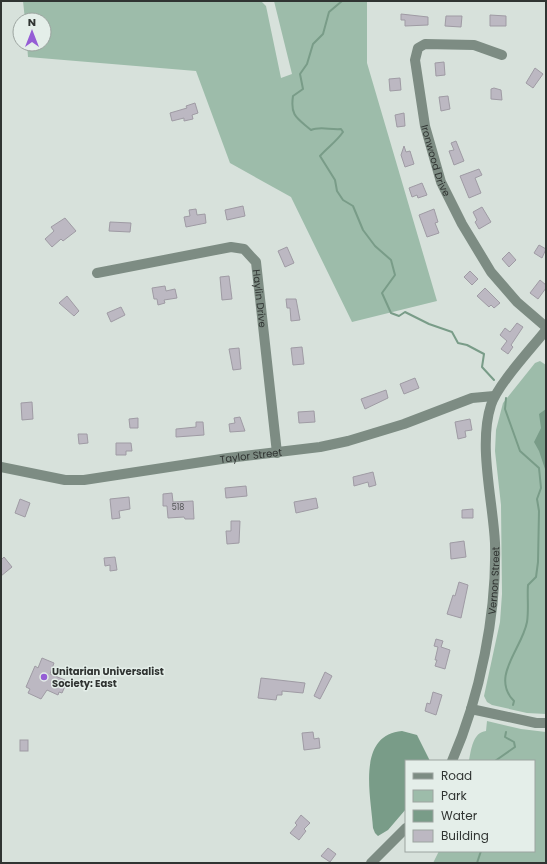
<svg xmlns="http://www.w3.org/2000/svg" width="547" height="864" font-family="Poppins,sans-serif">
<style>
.green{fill:#9dbcaa}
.water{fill:#799c88}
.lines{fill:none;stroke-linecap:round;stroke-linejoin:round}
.stream{stroke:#799c88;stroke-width:2}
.building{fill:#bcb8c2;stroke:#9f9ba4}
.minor{stroke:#7d8c83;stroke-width:10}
.poi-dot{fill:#955dd5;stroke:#e4eee9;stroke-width:1.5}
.labels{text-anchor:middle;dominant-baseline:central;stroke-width:3;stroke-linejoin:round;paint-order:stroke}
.number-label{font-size:8px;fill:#535556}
.street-label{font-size:10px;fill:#303432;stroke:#e4eee9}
.poi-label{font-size:10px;font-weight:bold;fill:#303432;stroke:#e4eee9;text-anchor:start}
</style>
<rect width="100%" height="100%" fill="#d7e1db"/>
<g class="green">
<polygon points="23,1 261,1 266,6 281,78 292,74 274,1 367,1 367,63 437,301 352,322 291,197 230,163 196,71 28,57 27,44 44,44 44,20 25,20"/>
<polygon points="540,361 546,365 546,714 527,713 492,705 487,702 484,696 500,622 502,594 501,505 495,451 496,430 503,403 535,363"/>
<path d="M487,721L521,729L546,732V863H433L439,851H534V761H469C471,750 473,732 486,731Z"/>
</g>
<g class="water">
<polygon points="546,409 546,472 539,451 534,442 541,428 539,414"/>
<path d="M402,731L417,735L430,761H406V809L388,830L378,836L375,833L373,828C371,796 356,735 402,731Z"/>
</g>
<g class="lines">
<g class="stream">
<path d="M342,1L329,12L323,34L313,44L307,64L300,74L303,89L293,96C290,116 297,118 311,130C320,126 330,130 341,129L343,132C336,142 328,147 320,156L335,180L337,191L343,200L353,206L363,230L375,246L391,260L395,275L382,293L391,313L399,316L405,312L429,324L452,332L458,343L467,345L484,354L482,367L494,380"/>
<path d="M506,398L505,409L520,451L539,468L541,488L537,499L539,511L538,562L536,577L528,585C527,596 529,610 527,622C522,649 490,677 514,701L513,705"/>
<polyline points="495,761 515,747 514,742 505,737 506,732"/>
<polyline points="477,863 481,851"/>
</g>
</g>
<g class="building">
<polygon points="401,14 428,17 428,25 405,26 405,20 401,20"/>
<polygon points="490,15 506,16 506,26 490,26"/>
<polygon points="446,16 462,16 461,27 445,26"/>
<polygon points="444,62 445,75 436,76 435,63"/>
<polygon points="535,68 543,74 533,88 526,83"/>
<polygon points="400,78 401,90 390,91 389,79"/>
<polygon points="494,88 501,90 502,100 491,99 491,89"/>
<polygon points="448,96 450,109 441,111 439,97"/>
<polygon points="195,103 198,113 192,115 193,119 184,121 184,118 172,121 170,113 187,108 186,106"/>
<polygon points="404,113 405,126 397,127 395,115"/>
<polygon points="456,141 464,161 454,165 449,151 454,150 451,143"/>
<polygon points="404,146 406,152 410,151 414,164 405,167 401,155"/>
<polygon points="479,169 482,175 475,178 481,193 469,198 460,176"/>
<polygon points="422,183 427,195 418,198 417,195 412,197 409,188"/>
<polygon points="243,206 245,216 227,220 225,210"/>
<polygon points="482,207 491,222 479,229 475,222 477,220 473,212"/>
<polygon points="196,209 197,215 205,214 206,223 186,227 184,217 190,216 189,210"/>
<polygon points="434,209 438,222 435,223 439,233 427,237 419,215"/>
<polygon points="65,218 76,231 63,241 61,239 52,247 45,239 54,231 51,227"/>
<polygon points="110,222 131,223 130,232 109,231"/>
<polygon points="539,245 546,249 542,258 534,253"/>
<polygon points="287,247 294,263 285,267 278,251"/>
<polygon points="509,252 516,260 509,267 502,259"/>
<polygon points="470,271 478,279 472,285 464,277"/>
<polygon points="229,276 232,299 222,300 220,277"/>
<polygon points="540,280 546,285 546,288 538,299 530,293"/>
<polygon points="165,286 166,291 175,289 177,298 164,300 165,303 158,305 157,299 154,299 152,288"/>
<polygon points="485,288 500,303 494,308 491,305 489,307 477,296"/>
<polygon points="67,296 79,311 74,316 59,303"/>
<polygon points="286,299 296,299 300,320 291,321 290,308 287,308"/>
<polygon points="121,307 125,315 111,322 107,313"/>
<polygon points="517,323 523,327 511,345 513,347 508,354 501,349 507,341 500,335 505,328 510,332"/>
<polygon points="302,347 304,364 293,365 291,348"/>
<polygon points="239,348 241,369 233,370 229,349"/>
<polygon points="415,378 419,388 404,394 400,384"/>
<polygon points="386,390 388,398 365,409 361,399"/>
<polygon points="32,402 33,419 22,420 21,403"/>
<polygon points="314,411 315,422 299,423 298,412"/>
<polygon points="240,417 245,431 230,432 229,424 235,423 234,418"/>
<polygon points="138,418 138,428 130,428 129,419"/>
<polygon points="470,419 472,430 465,431 466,437 458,439 455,422"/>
<polygon points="196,422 203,422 204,435 176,437 176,429 196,427"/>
<polygon points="78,434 87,434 88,443 79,444"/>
<polygon points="116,443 131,443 132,451 126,451 126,455 116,455"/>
<polygon points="373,472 376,485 369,487 368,482 354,486 353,477"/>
<polygon points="246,486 247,496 226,498 225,488"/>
<polygon points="172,493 173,502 193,501 194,519 185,519 184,517 168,518 167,506 163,506 163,494"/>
<polygon points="129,497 130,509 119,511 120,518 112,519 110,499"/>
<polygon points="316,498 318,508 296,513 294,502"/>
<polygon points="20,499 30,503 25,517 15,513"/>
<polygon points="473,509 473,518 462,518 462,510"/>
<polygon points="231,521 240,521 239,543 227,544 226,531 231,531"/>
<polygon points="464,541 466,557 451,559 450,543"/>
<polygon points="4,557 12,567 1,576 1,560"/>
<polygon points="115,557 117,570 110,571 110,565 105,566 104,558"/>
<polygon points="459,582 468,585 461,618 447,614 453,595 455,596"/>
<polygon points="436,639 443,641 441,647 450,650 445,669 435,666 437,660 435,660 438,647 434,646"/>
<polygon points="42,658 54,663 50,674 65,680 63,683 66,684 62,693 59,692 58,695 47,690 41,699 28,693 30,689 26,687 35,666 38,668"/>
<polygon points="325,672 332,676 320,699 314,696"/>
<polygon points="261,678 305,683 303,693 282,691 282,695 277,695 276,700 258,698"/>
<polygon points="433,692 442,695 436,715 425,711 427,703 430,704"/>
<polygon points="313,732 314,739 319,738 320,748 304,750 302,733"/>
<rect x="20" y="740" width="8" height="11"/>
<polygon points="301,815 310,823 304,829 306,831 299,840 290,833 297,825 295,823"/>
<polygon points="328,848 336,854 330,862 321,856"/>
</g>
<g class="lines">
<g class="minor">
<path id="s1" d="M502,55L474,45L425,44L418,48L415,60L425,126L441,182L462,224L491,272L517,302L546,327"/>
<path id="s2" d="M97,273L231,247L244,249L256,262L277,453"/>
<path id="s3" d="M1,467L65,480H84L228,458L320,447L348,441L404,424L472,398L494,396"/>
<polyline points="471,709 536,723 546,723"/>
<path id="s4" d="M452,761C480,697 497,613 495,543C493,501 478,445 491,405C498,384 531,349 546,330"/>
<polyline points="371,863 406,828"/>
</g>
</g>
<circle class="poi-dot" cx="44" cy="677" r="4"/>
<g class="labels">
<g class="number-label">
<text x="178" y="507">518</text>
</g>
<g class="street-label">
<text stroke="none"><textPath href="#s1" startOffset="202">Ironwood Drive</textPath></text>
<text stroke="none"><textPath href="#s2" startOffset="204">Haylin Drive</textPath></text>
<text stroke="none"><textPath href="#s3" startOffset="253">Taylor Street</textPath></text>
<text stroke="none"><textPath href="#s4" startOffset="186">Vernon Street</textPath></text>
</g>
<g class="poi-label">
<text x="52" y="671">Unitarian Universalist<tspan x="52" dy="12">Society: East</tspan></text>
</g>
</g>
<rect width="547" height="864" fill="none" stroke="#303432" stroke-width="4"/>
<rect x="405" y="760" width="130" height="92" fill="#e4eee9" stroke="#9ca4a0"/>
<rect x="413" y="773" width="20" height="6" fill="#7d8c83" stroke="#9ca4a0"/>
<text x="441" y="780" font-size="12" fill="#303432">Road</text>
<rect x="413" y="790" width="20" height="12" fill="#9dbcaa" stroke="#9ca4a0"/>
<text x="441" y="800" font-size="12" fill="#303432">Park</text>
<rect x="413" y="810" width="20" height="12" fill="#799c88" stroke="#9ca4a0"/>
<text x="441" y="820" font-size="12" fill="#303432">Water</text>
<rect x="413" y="830" width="20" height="12" fill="#bcb8c2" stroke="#9ca4a0"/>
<text x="441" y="840" font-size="12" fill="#303432">Building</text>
<g transform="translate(32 32)"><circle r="19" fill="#e4eee9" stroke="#9ca4a0"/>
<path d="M0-3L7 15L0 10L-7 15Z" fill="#955dd5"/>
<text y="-6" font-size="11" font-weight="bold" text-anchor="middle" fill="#303432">N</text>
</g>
</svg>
